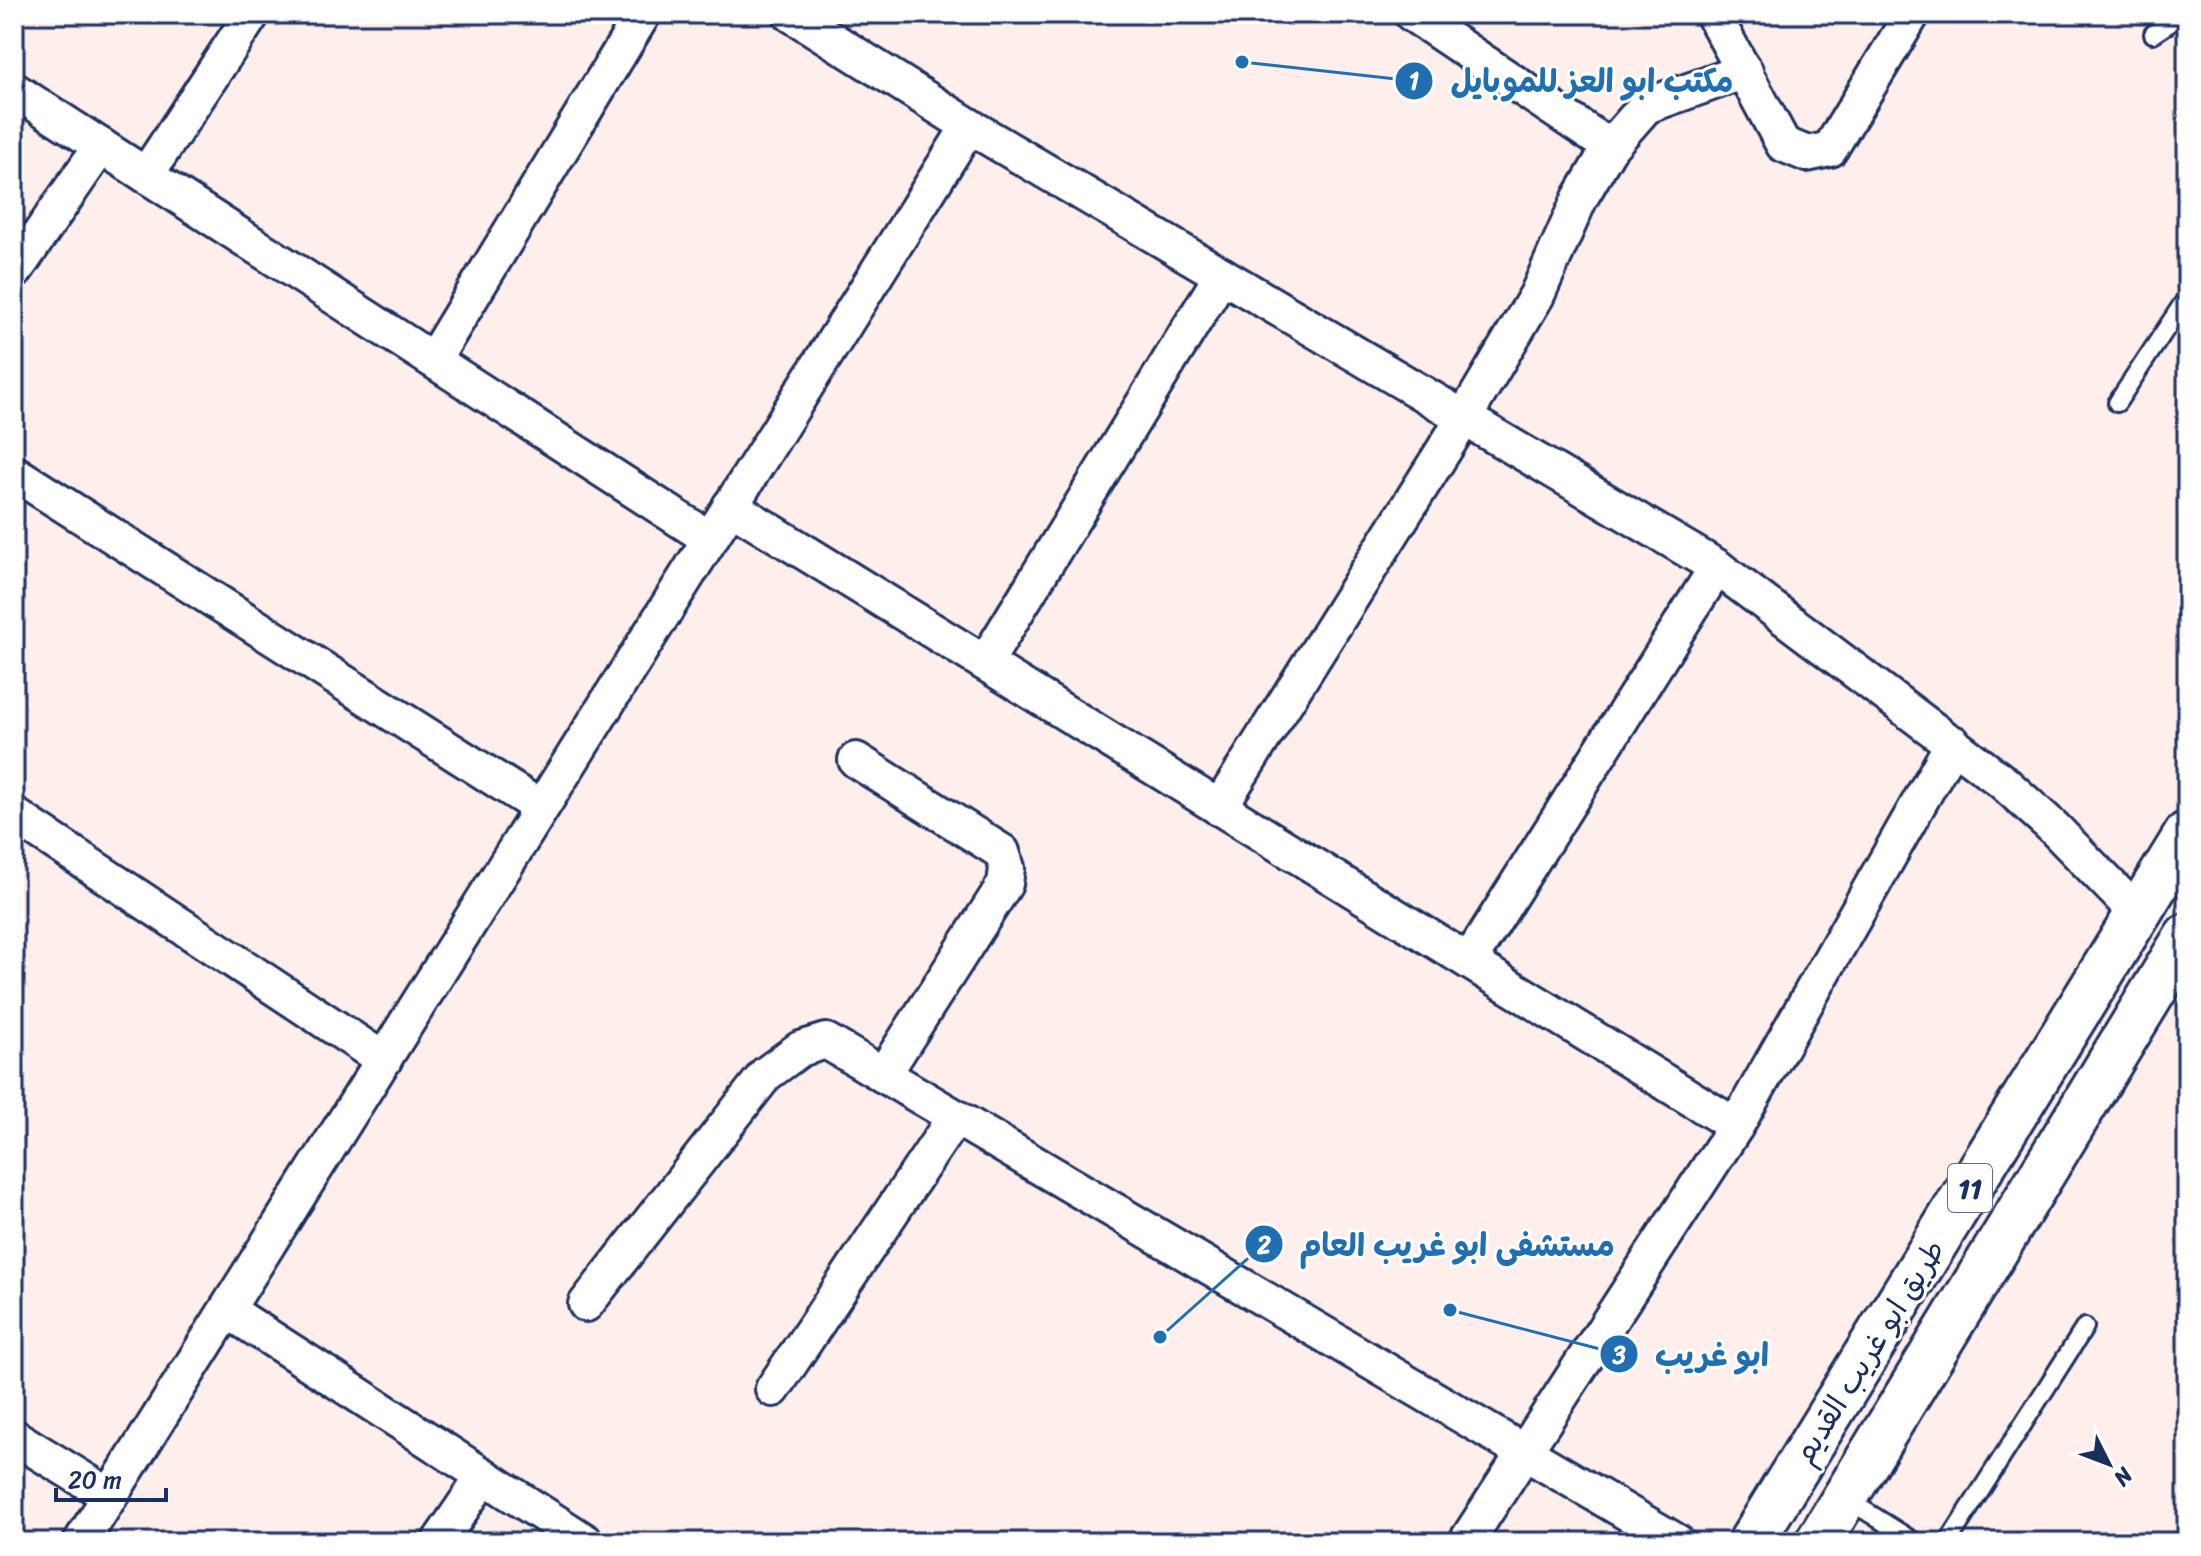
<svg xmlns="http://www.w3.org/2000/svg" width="2201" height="1556" font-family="Sriracha,'Playpen Sans Arabic',sans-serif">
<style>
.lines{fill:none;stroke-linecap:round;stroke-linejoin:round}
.lane-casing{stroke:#1b2f5e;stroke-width:22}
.street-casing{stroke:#1b2f5e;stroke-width:40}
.highway-casing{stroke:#1b2f5e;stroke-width:50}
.lane{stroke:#fff;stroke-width:16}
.street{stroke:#fff;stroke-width:34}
.highway{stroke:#fff;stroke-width:44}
.labels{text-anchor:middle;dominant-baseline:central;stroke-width:6;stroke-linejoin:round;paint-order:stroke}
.shield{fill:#fff;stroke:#5f6d8e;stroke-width:2}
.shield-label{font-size:28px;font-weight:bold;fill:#1b2f5e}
.street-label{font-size:30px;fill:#1b2f5e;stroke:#fff}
.leader{fill:none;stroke:#1f6fb2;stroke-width:3}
.callout-dot{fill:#1f6fb2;stroke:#fff;stroke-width:3}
.mark-label{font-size:24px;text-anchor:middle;font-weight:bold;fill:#fff}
.callout-label{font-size:32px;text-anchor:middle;font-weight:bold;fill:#1f6fb2;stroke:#fff;stroke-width:6;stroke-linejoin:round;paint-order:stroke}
</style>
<rect width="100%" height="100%" fill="#feefec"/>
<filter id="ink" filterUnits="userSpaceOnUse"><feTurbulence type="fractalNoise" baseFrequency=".0125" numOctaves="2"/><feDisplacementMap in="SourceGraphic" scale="16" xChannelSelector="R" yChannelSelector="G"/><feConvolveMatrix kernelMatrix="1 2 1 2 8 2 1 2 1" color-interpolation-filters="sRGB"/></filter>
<g filter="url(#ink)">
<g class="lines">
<g class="lane-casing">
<g id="lane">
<polyline points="2153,34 2184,14"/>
<polyline points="2117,403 2187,297"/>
<polyline points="1845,1498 1915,1542"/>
<polyline points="1948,1542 2085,1327"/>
</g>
</g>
<g class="street-casing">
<g id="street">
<polyline points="791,14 969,126 1717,567 2004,783 2053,827 2138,914"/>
<polyline points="1412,14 1610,147"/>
<polyline points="1713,14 1783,144 1807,154 1830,149 1912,14"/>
<polyline points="14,90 710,539"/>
<polyline points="146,175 252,14"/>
<polyline points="14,272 101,146"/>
<polyline points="433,360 643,14"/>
<polyline points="14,473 541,808"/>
<polyline points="730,506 1736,1126"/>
<polyline points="985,663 1222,275"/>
<polyline points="856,760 1002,852 1007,868 1005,884 883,1075"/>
<polyline points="1219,808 1464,418 1537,295 1580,198 1610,147 1646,106 1745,71"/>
<polyline points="14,815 384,1060"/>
<polyline points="1469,961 1717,567"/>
<polyline points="586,1304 766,1074 800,1049 826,1041 1677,1542"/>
<polyline points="227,1310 586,1542"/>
<polyline points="773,1389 955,1117"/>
<polyline points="14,1437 110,1496"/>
<polyline points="81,1542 969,126"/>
<polyline points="439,1542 484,1476"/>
<polyline points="1466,1542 1736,1126 1953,743"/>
</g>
</g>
<g class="highway-casing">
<g id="highway">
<polyline points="1751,1542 2187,834"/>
<polyline points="1818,1542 2187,936"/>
</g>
</g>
<use href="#lane" class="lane"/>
<use href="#street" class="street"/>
<use href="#highway" class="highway"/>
</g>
</g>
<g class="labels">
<rect class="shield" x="1948" y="1164" width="44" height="48" rx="6"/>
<g class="shield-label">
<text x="1970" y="1188">11</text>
</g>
<g class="street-label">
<text transform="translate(1869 1352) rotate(-58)">طريق ابو غريب القديم</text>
</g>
</g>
<path class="leader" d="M1242 62L1414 81M1160 1337L1264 1244M1450 1310L1619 1354"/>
<g class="callout-dot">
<circle cx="1242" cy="62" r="8"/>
<circle cx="1160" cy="1337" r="8"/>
<circle cx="1450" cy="1310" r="8"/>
<circle cx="1414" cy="81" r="20"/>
<circle cx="1264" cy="1244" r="20"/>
<circle cx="1619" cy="1354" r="20"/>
</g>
<g class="mark-label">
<text x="1414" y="89">1</text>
<text x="1264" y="1253">2</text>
<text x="1619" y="1363">3</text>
</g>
<g class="callout-label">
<text x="1592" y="92">مكتب ابو العز للموبايل</text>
<text x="1457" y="1256">مستشفى ابو غريب العام</text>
<text x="1712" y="1366">ابو غريب</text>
</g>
<rect width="2201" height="1556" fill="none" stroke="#fff" stroke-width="48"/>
<rect x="24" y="24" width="2153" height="1508" fill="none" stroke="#1b2f5e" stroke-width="3" filter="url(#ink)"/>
<g transform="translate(2109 1464) rotate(132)" stroke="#ffffff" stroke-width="6" paint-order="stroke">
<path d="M0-6L14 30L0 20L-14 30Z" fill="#1b2f5e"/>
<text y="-12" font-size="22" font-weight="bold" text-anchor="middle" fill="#1b2f5e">N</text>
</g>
<path d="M56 1488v12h110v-12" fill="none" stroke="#1b2f5e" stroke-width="4"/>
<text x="68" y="1488" font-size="24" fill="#1b2f5e" stroke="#ffffff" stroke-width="6" paint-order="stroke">20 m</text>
</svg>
